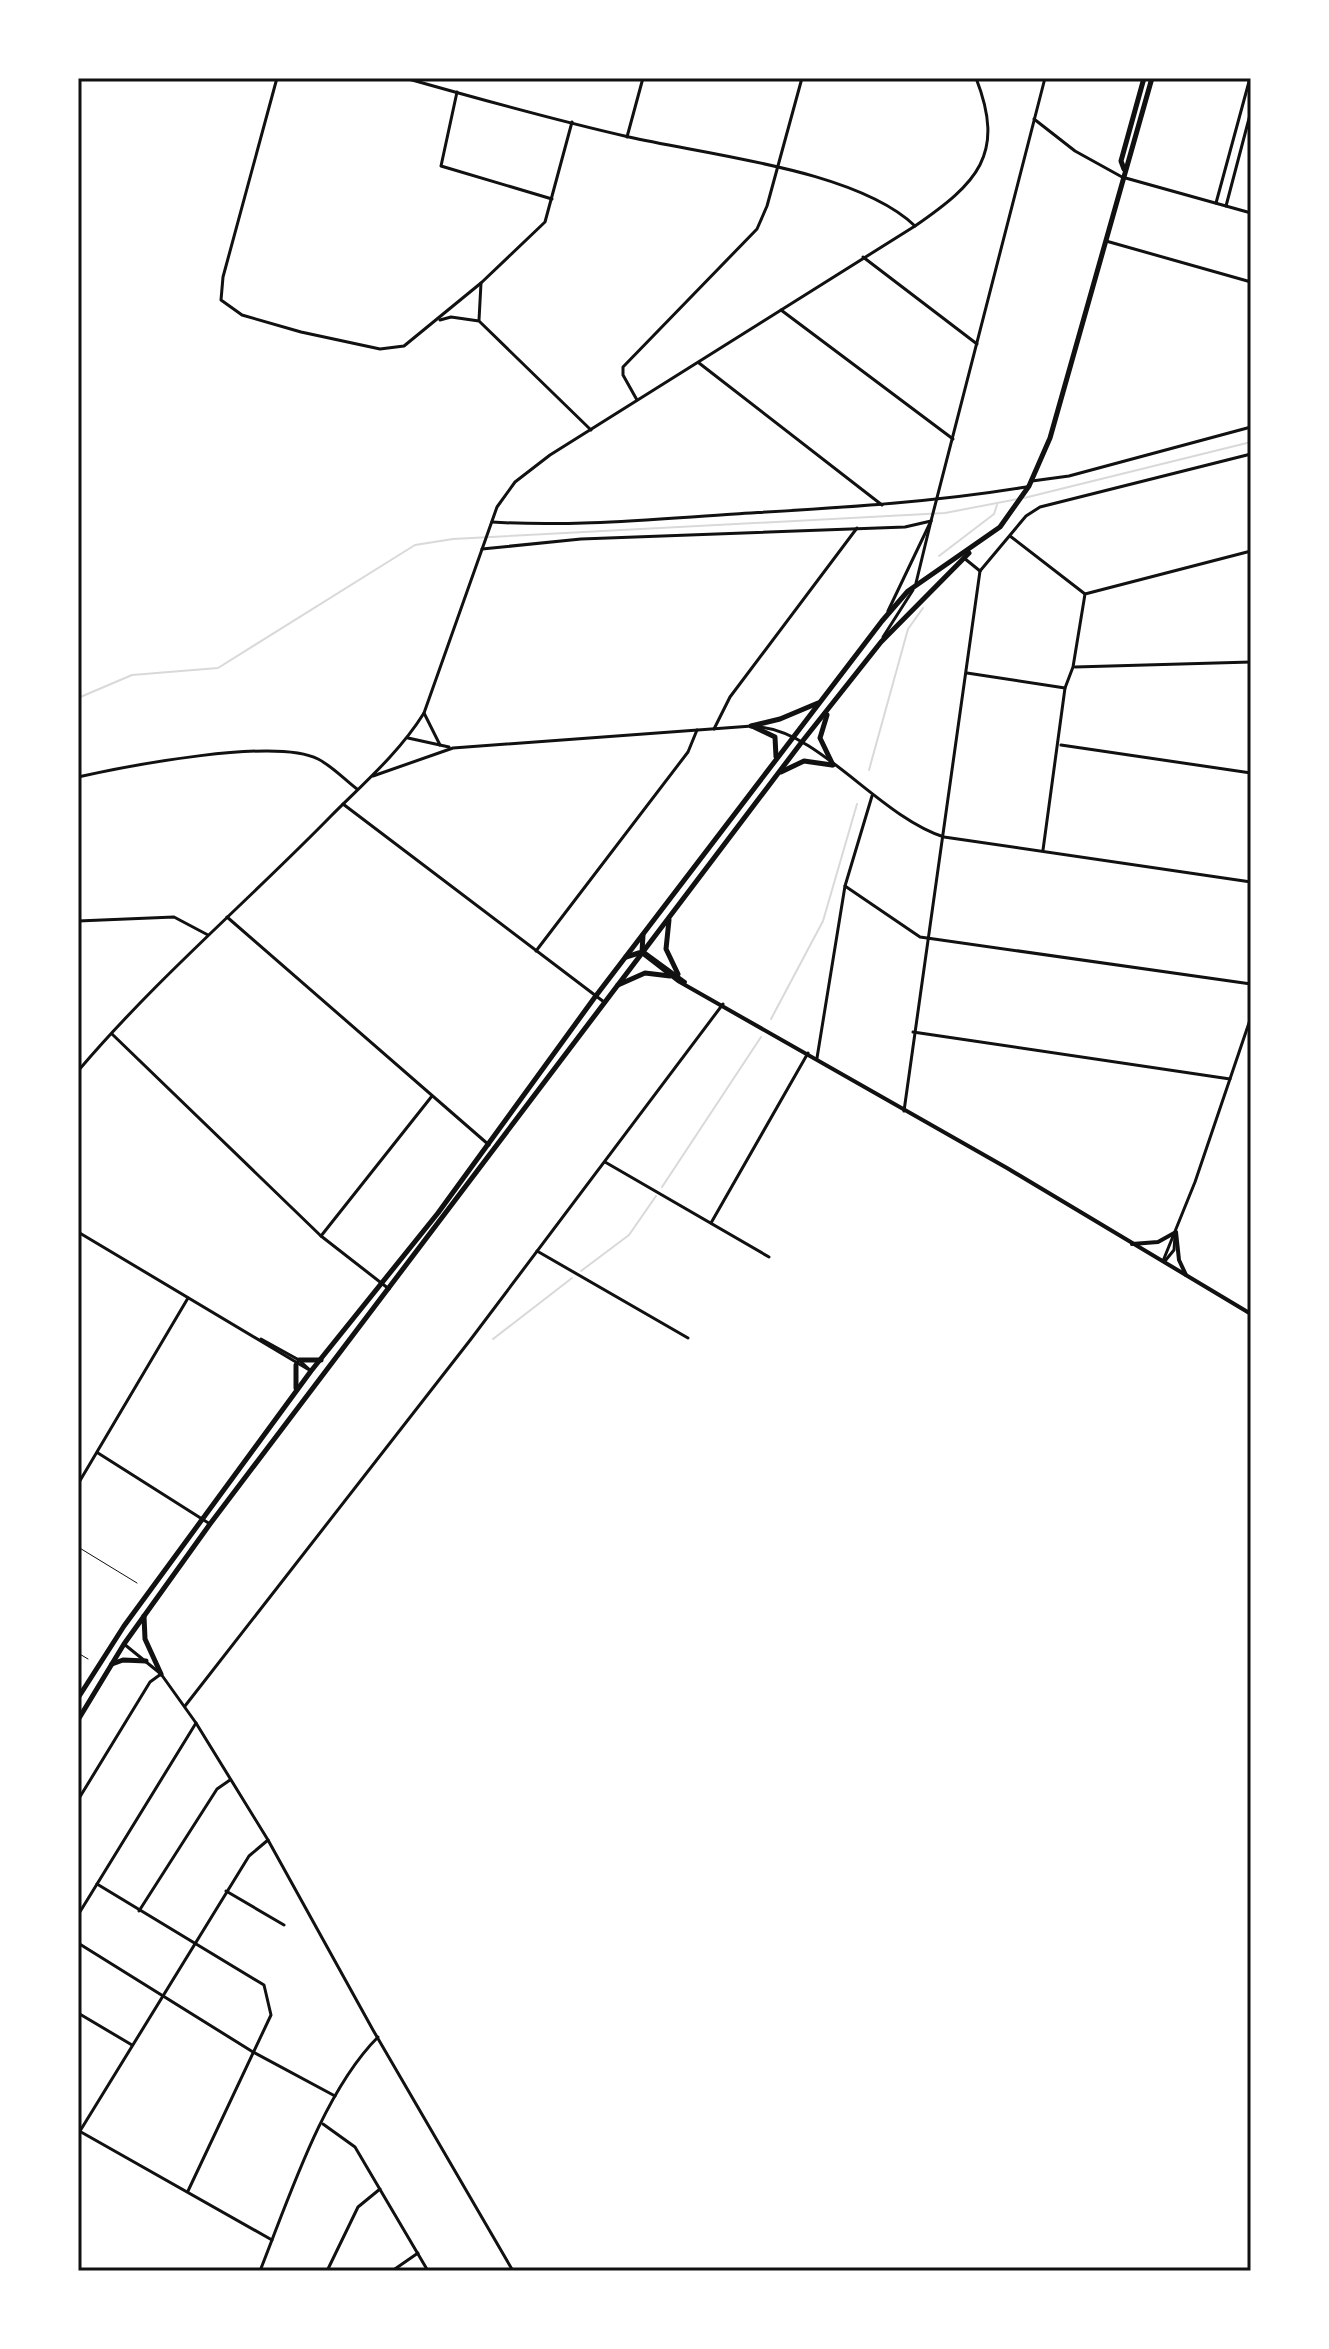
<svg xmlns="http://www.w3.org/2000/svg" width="1329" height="2349" font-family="Figtree,sans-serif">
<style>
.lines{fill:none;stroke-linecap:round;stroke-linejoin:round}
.stream{stroke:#d9d9d9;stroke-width:2}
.service{stroke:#111;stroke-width:1}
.minor{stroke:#111;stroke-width:3}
.tertiary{stroke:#111;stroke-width:3}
.secondary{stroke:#111;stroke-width:4}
.trunk{stroke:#111;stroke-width:5}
.neatline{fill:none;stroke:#111;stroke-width:3}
</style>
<rect width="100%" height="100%" fill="#fff"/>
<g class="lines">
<g class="stream">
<polyline points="1024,498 1251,442"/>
<polyline points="939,556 994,514 997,505"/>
<polyline points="78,698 132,675 218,668 415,545 453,539 945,513 1018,499"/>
<polyline points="869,770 908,629 923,608"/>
<polyline points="771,1019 823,921 857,804"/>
<polyline points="662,1187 761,1037"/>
<polyline points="581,1271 629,1235 656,1196"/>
<polyline points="493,1339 572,1278"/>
</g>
<g class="service">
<polyline points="78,1547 137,1583"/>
<polyline points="78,1653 88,1659"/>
</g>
<g class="minor">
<polyline points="277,78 223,277 221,300 242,315 301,332 380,349 404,346 481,283 545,222 572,122"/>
<path d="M405,78C479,99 554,120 629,137C708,155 857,170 915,226"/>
<polyline points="457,92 441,166 552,199"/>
<polyline points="1034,119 1075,151 1122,177 1251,213"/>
<polyline points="627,137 643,78"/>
<polyline points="1216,203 1250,78"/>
<polyline points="1226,206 1251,111"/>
<polyline points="1106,241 1251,282"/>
<polyline points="863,257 977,344"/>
<polyline points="781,310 953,439"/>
<polyline points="440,320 451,317 479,321 591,430"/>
<polyline points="479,320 481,283"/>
<polyline points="699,363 882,505"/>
<polyline points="637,400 623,375 623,367 757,229 767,206 802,78"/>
<polyline points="1032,481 1069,476 1251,427"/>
<path d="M492,522C572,527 655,519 735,514C833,508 930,503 1026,487"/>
<polyline points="1010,536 1085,594"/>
<polyline points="482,549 581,539 905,527 931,521"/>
<polyline points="964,558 980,571"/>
<polyline points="980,571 1026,516 1040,507 1251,454"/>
<polyline points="916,583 931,521"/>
<polyline points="888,611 931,521 1045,78"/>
<polyline points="883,637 913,590"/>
<polyline points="1075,667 1251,662"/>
<polyline points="967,673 1065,688"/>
<polyline points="424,713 440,745"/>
<path d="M759,727C820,732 879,816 944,837L1251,882"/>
<polyline points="714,729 730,697 857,528"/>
<polyline points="408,738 449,747"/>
<polyline points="1061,745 1251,773"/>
<polyline points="373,776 453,748 752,726"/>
<path d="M78,777C127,766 276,737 318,759C332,766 345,780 357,789"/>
<polyline points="343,804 604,1002"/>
<polyline points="1043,850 1065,688 1073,667 1085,594 1251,551"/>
<polyline points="845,886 920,937 1251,984"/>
<polyline points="227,917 489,1145"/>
<polyline points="78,921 174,917 208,935"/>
<polyline points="536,951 688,752 697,730"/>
<polyline points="913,1032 1230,1079"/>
<polyline points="112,1034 321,1236 389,1289"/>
<polyline points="817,1058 845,886 872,796"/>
<polyline points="904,1111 980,571"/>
<polyline points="605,1162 769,1257"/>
<polyline points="711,1223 808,1053"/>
<polyline points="321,1236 432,1096"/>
<polyline points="537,1251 688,1338"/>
<polyline points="98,1453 210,1524"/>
<polyline points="78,1484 188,1298"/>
<polyline points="185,1706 471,1339 723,1004"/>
<polyline points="78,1800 150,1682 161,1674"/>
<polyline points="97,1884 264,1985 271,2015 188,2191"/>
<polyline points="226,1891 284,1925"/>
<polyline points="139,1911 217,1789 230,1780"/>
<polyline points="78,1915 196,1723"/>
<polyline points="78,1943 253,2052 335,2096"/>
<polyline points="78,2013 132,2045"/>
<polyline points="323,2124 355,2147 428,2271"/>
<polyline points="80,2131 249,1856 268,1840"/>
<polyline points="81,2132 272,2240"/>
<path d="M260,2271C289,2198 323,2092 378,2037"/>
<polyline points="327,2271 358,2207 380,2189"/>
<polyline points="392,2271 418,2253"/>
</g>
<g class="tertiary">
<path d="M78,1071C156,979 247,902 331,816C364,783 399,753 424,713L497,507L515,482L550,455L915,226C977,183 1006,155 976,78"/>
<polyline points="78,1232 311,1371"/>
<polyline points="1163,1261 1195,1182 1251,1017"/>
<polyline points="1165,1261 1174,1250 1175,1236"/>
<polyline points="261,1339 299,1360 311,1371"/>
<polyline points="124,1644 161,1674 196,1723 268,1840 373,2030 513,2271"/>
</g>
<g class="secondary">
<polyline points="644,952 685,982"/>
<polyline points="643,954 678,981 1007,1168 1251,1314"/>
<polyline points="1132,1244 1158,1242 1176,1232 1179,1260 1186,1275"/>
</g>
<g class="trunk">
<polyline points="1124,169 1121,161 1144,78"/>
<polyline points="827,715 820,738 833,765"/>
<polyline points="751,726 780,719 818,703"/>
<polyline points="752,726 775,737 776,757"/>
<polyline points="781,772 804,761 832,765"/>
<polyline points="669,920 666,949 678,974"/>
<polyline points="626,957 642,952 643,935"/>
<polyline points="618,985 645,973 670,976"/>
<polyline points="299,1360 321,1360"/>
<polyline points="296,1365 296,1388"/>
<polyline points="144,1616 145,1639 161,1674"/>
<polyline points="112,1664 123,1660 146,1661"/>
<polyline points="78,1698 124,1626 311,1371 438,1213 595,997 882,621 908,591 1000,527 1029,486 1050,438 1152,78"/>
<polyline points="78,1720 124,1644 210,1524 801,743 881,642 969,553"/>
</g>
</g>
<rect width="1329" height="2349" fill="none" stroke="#ffffff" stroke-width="160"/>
<rect x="80" y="80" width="1169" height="2189" class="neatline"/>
</svg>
